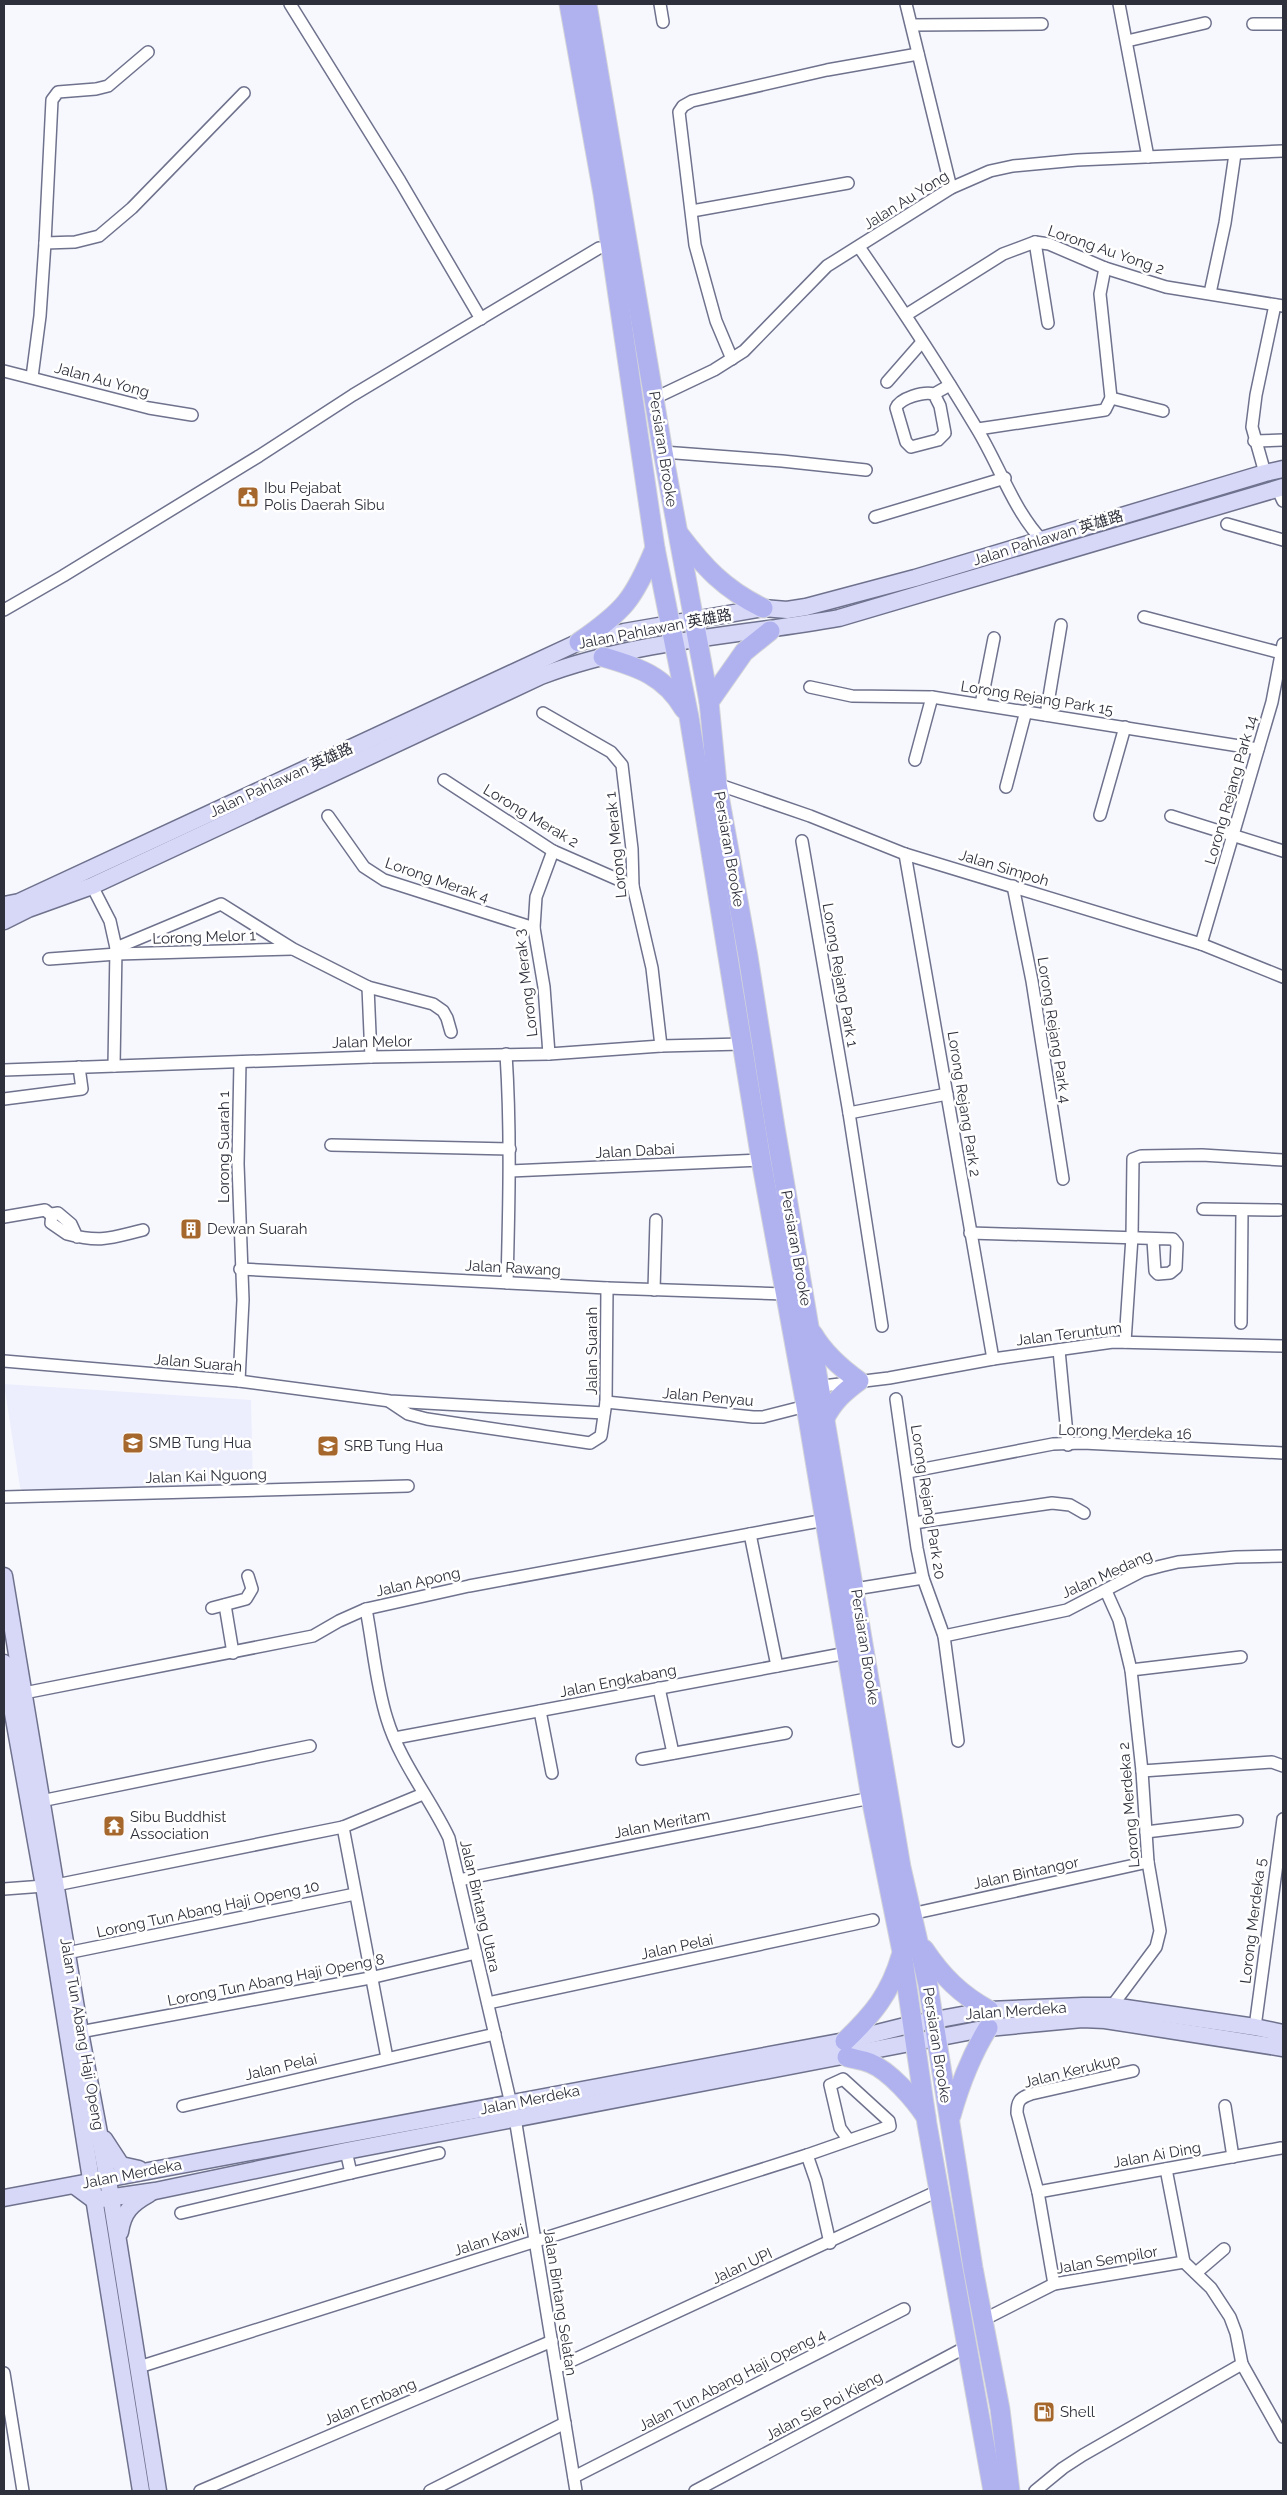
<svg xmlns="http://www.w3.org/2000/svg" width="1287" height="2495" font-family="Raleway,'Noto Sans SC',sans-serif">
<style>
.built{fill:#eceefd}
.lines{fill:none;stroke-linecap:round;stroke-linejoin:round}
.minor-casing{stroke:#6f728d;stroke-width:14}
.secondary-casing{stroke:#6f728d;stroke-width:19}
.primary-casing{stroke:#d5d6d8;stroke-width:21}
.minor{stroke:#fff;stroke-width:11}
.secondary{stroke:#d7d8f8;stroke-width:16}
.primary{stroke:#b0b2f0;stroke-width:19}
.labels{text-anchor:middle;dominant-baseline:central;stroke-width:5;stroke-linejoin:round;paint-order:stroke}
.street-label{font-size:15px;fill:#2e303b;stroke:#fff}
.poi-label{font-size:15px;fill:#2e303b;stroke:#fff;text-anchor:start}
</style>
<rect width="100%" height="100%" fill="#f7f8fe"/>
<polygon class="built" points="4,1384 251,1400 253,1486 23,1491 20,1487"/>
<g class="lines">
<g class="minor-casing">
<g id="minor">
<polyline points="290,4 400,181 481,319"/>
<polyline points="660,4 663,22"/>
<polyline points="906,4 951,188"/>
<polyline points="1119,4 1148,157"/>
<polyline points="1253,24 1283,24"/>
<polyline points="912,25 1042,24"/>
<polyline points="1127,41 1205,23"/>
<polyline points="692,211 848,183"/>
<polyline points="1035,242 1048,323"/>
<polyline points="45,243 75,242 99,236 132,208 244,93"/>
<path d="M859,247C900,306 940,367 977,429C999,465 1014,511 1042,540"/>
<polyline points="1210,293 1225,223 1235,154"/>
<polyline points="906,315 1003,254 1035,242 1049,244 1105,268 1166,287 1283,306"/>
<polyline points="732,359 716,321 695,245 679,112 683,106 692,101 827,70 918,54"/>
<polyline points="4,371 149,408 192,415"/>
<polyline points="32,377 40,316 45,243 52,100 58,92 96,89 108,86 148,52"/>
<polyline points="887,382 922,342"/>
<path d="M934,394L940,406L945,433L938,440L911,447L906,442L896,408C900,398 924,391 934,394L950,385"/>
<polyline points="655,398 714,370 744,351 827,266 951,188 990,171 1013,166 1077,160 1283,151"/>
<polyline points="1111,398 1163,411"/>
<polyline points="978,429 1105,410 1111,398 1100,294 1105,268"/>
<polyline points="1254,441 1283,440"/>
<polyline points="663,452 782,461 866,470"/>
<polyline points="1265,473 1252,427 1256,395 1275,305"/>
<polyline points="1277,488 1283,501"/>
<polyline points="875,517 1005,478"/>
<polyline points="1227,524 1283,540"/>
<polyline points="4,610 63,576 259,456 353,395 599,248"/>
<polyline points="1144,617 1281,653"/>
<polyline points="810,687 852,696 932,697 1258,749"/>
<polyline points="981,704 994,638"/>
<polyline points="543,713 611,752 622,765 632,849 633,886 652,968 661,1046"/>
<polyline points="1046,715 1061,625"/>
<polyline points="915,760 932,697"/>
<polyline points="444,780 553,851 633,886"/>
<polyline points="717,784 810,816 905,854 1201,944 1283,977"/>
<polyline points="1006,787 1026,711"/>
<polyline points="1100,815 1125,727"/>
<polyline points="328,816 364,867 384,880 534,928"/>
<polyline points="1171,816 1283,851"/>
<polyline points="802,841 849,1113 882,1326"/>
<polyline points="905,854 993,1359"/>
<polyline points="92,886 110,921 116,948 114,1066"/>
<polyline points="1013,886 1032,981 1063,1179"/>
<polyline points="1201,944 1272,702 1283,644"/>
<polyline points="116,948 221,904 293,949 368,987 433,1004 443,1011 447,1018 451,1032"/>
<polyline points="49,959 117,954 292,949"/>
<polyline points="368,987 371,1057"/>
<path d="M506,1054C511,1130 509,1206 507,1283"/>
<polyline points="549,1054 544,987 534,928 536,897 553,851"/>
<polyline points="4,1070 371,1057 549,1054 661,1046 742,1044"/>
<polyline points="4,1099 82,1089 79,1067"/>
<polyline points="849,1113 947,1094"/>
<polyline points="331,1145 510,1149"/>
<polyline points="510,1171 761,1160"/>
<polyline points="1203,1209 1279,1210"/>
<polyline points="4,1217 45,1210 51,1215"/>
<polyline points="970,1233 1173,1239 1177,1244 1176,1268 1170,1273 1158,1274 1155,1271 1153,1240"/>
<path d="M77,1237L71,1224L58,1213L52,1214L51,1223L67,1234C101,1243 110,1238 143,1230"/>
<polyline points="240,1269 607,1288 785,1294"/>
<polyline points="654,1290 656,1220"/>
<polyline points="1241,1323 1242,1211"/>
<polyline points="1125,1342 1132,1237 1133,1159 1141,1156 1202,1155 1283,1160"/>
<polyline points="1059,1350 1068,1445"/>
<polyline points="4,1361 239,1381 390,1401 604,1413"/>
<polyline points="239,1381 243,1300 238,1164 240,1062"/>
<polyline points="815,1387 889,1378 993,1359 1113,1342 1283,1346"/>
<polyline points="896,1399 917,1548 923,1578 944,1636 958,1741"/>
<polyline points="390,1402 408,1414 427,1419 590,1443 601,1436 606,1402 607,1288"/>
<polyline points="606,1402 753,1417 763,1417 806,1406"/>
<polyline points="908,1472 1053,1444 1083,1443 1283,1453"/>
<polyline points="4,1497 408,1486"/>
<polyline points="914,1523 1052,1503 1070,1505 1084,1513"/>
<polyline points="750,1534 777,1666"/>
<polyline points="855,1589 923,1578"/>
<polyline points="1106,1591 1119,1620 1131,1670 1142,1771 1148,1862 1160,1931 1156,1947 1112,2006"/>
<polyline points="225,1605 233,1653"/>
<polyline points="212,1608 246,1599 252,1589 248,1576"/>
<path d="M366,1609C373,1645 376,1685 387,1719C400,1762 430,1798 449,1838L511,2104"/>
<polyline points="944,1636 1067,1610 1142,1571 1161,1566 1178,1562 1236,1557 1283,1556"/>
<polyline points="1131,1670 1241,1657"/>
<polyline points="659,1688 673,1753"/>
<polyline points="24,1693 313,1636 339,1621 366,1609 469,1586 825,1520"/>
<polyline points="540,1711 552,1773"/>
<polyline points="395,1738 847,1653"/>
<polyline points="642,1759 786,1733"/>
<polyline points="1142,1771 1272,1762 1283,1766"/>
<polyline points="41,1801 310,1746"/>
<polyline points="343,1827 387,2058"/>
<polyline points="1146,1832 1237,1821"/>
<polyline points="459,1880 871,1798"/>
<polyline points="56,1885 343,1827 423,1794"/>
<polyline points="4,1889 44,1886"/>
<polyline points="911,1914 1148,1862"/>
<polyline points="67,1953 355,1894"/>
<polyline points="488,2003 873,1920"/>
<polyline points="1255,2027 1283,1819"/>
<polyline points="80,2032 370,1978 476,1953"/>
<polyline points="183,2106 495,2034"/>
<polyline points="1225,2106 1233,2157"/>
<polyline points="515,2118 576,2491"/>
<polyline points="346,2151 351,2173 439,2153"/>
<polyline points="807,2155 816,2181 830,2243"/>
<polyline points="1166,2169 1184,2262 1211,2288 1230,2317 1236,2333 1242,2364 1283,2437"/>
<polyline points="1038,2192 1281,2148"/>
<polyline points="181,2213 351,2173"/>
<polyline points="1196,2273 1224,2249"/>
<path d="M1054,2284L1038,2192L1017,2113C1017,2102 1019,2098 1031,2094L1133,2071"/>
<polyline points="983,2320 1054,2284 1184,2262"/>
<polyline points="139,2367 807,2155 890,2126 889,2121 843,2079 830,2085 840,2128 848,2139"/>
<polyline points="556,2368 940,2190"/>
<polyline points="4,2373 23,2491"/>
<polyline points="574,2477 904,2309"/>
<polyline points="200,2491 552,2341"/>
<polyline points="430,2491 565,2423"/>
<polyline points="695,2491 966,2347"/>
<polyline points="1035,2491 1063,2468 1083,2455 1242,2364"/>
</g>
</g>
<g class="secondary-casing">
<g id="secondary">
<polyline points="4,905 19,902 579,642 624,632 763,608 787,610 806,607 915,578 1265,473 1283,469"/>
<path d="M4,921L28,909L92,886L541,676C635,640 740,636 839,618L1283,487"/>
<polyline points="4,1576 80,2032 111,2197 158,2491"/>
<polyline points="4,1663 44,1886 141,2491"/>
<polyline points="104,2139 121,2165 139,2169"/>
<polyline points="75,2186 94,2200 155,2191 346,2151 988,2028 1082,2019 1105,2020 1283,2048"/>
<polyline points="4,2198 845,2041 913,2024 989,2010 1083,2006 1112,2006 1255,2027 1283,2033"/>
<path d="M120,2232C123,2212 131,2204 149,2194"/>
</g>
</g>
<g class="primary-casing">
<g id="primary">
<polyline points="569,4 603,194 655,548 689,717 761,1160 806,1406 871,1798 902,1952 927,2124 993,2491"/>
<polyline points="587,4 663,452 709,702 717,784 748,956 775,1127 901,1867 928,1985 973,2268 1000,2409 1010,2491"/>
<path d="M679,534C704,567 724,589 763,608"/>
<path d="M579,642C624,611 634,599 655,548"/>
<path d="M603,657C638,667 665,676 684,709"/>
<polyline points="709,702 744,652 770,631"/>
<path d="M813,1334C824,1353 841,1368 859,1381C844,1392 834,1401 825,1418"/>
<path d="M924,1949C942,1976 961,1995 989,2010"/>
<path d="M845,2041C873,2014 890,1994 901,1956"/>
<path d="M847,2057C854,2059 863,2060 870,2063C890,2071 914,2099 926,2117"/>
<path d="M951,2116C960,2084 970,2057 988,2028"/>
</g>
</g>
<use href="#minor" class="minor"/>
<use href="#secondary" class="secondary"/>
<use href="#primary" class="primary"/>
</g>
<defs>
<g id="civic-square" transform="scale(1.125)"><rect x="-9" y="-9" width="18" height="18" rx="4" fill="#a5672c" stroke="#fff"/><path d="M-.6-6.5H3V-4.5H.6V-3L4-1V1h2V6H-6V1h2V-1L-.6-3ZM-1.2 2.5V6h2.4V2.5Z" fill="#fff"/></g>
<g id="building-square" transform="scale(1.125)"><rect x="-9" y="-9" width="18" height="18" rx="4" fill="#a5672c" stroke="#fff"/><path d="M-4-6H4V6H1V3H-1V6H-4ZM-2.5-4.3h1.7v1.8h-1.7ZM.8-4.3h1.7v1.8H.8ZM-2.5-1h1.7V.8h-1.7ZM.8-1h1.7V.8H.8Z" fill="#fff"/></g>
<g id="school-square" transform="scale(1.125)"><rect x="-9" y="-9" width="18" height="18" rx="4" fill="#a5672c" stroke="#fff"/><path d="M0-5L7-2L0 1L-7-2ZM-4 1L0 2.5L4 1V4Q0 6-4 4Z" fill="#fff"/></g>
<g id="temple-square" transform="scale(1.125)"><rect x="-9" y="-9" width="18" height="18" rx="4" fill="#a5672c" stroke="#fff"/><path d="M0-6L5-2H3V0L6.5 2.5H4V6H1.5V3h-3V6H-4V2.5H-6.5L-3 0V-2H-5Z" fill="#fff"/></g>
<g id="fuel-square" transform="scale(1.125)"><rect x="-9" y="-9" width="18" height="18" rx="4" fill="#a5672c" stroke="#fff"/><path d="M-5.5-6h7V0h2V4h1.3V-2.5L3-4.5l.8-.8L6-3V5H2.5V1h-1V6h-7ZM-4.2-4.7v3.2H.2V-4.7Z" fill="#fff"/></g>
</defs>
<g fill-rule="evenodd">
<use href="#civic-square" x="248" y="497"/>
<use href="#building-square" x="191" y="1229"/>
<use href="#school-square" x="133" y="1443"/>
<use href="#school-square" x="328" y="1446"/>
<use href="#temple-square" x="114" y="1826"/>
<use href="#fuel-square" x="1044" y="2412"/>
</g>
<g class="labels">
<g class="street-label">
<text transform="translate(906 200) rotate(-32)">Jalan Au Yong</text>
<text transform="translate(1106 250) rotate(19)">Lorong Au Yong 2</text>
<text transform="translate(102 380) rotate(15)">Jalan Au Yong</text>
<text transform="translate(663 449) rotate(81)">Persiaran Brooke</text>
<text transform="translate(1048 538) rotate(-17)">Jalan Pahlawan 英雄路</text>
<text transform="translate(655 629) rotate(-11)">Jalan Pahlawan 英雄路</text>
<text transform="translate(1037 698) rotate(9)">Lorong Rejang Park 15</text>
<text transform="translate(281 780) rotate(-25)">Jalan Pahlawan 英雄路</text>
<text transform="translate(1231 790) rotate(-74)">Lorong Rejang Park 14</text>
<text transform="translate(531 816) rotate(31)">Lorong Merak 2</text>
<text transform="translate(616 845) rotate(-96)">Lorong Merak 1</text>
<text transform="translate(729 849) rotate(80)">Persiaran Brooke</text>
<text transform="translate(1004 868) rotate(17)">Jalan Simpoh</text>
<text transform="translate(437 880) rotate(19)">Lorong Merak 4</text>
<text transform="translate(204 937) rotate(-2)">Lorong Melor 1</text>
<text transform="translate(840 975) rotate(80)">Lorong Rejang Park 1</text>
<text transform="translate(526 983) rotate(-97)">Lorong Merak 3</text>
<text transform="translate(1054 1030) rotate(81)">Lorong Rejang Park 4</text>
<text transform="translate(372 1042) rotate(-1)">Jalan Melor</text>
<text transform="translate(964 1104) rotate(81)">Lorong Rejang Park 2</text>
<text transform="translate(224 1147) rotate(-90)">Lorong Suarah 1</text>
<text transform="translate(635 1151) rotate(-3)">Jalan Dabai</text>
<text transform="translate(796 1248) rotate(80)">Persiaran Brooke</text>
<text transform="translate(513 1268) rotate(3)">Jalan Rawang</text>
<text transform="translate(1069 1334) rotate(-7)">Jalan Teruntum</text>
<text transform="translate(592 1351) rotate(-90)">Jalan Suarah</text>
<text transform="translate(198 1363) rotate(5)">Jalan Suarah</text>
<text transform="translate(708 1397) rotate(5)">Jalan Penyau</text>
<text transform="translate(1125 1432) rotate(2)">Lorong Merdeka 16</text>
<text transform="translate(206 1476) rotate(-2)">Jalan Kai Nguong</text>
<text transform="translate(928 1502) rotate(81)">Lorong Rejang Park 20</text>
<text transform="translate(1107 1574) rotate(-24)">Jalan Medang</text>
<text transform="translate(418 1582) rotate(-13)">Jalan Apong</text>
<text transform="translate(865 1647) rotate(81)">Persiaran Brooke</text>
<text transform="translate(618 1681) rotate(-11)">Jalan Engkabang</text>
<text transform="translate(1129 1805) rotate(-95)">Lorong Merdeka 2</text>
<text transform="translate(662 1824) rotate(-11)">Jalan Meritam</text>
<text transform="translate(1026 1873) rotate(-12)">Jalan Bintangor</text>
<text transform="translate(480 1906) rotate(77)">Jalan Bintang Utara</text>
<text transform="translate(208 1909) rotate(-12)">Lorong Tun Abang Haji Openg 10</text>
<text transform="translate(1253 1921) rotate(-83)">Lorong Merdeka 5</text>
<text transform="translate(677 1947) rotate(-12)">Jalan Pelai</text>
<text transform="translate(276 1980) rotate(-11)">Lorong Tun Abang Haji Openg 8</text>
<text transform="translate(1016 2011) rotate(-4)">Jalan Merdeka</text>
<text transform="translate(82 2034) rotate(80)">Jalan Tun Abang Haji Openg</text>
<text transform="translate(937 2045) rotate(81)">Persiaran Brooke</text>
<text transform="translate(281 2067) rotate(-13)">Jalan Pelai</text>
<text transform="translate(1072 2071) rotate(-14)">Jalan Kerukup</text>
<text transform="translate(530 2100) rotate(-11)">Jalan Merdeka</text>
<text transform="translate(1157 2155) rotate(-10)">Jalan Ai Ding</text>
<text transform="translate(132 2174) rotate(-11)">Jalan Merdeka</text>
<text transform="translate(489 2240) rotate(-18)">Jalan Kawi</text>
<text transform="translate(1107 2260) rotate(-10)">Jalan Sempilor</text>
<text transform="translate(742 2266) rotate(-25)">Jalan UPI</text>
<text transform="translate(560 2302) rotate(81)">Jalan Bintang Selatan</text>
<text transform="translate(732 2380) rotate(-27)">Jalan Tun Abang Haji Openg 4</text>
<text transform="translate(370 2402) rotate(-23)">Jalan Embang</text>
<text transform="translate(824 2406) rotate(-28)">Jalan Sie Poi Kieng</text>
</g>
<g class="poi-label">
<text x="264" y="488">Ibu Pejabat<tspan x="264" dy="17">Polis Daerah Sibu</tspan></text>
<text x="207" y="1229">Dewan Suarah</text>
<text x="149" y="1443">SMB Tung Hua</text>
<text x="344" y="1446">SRB Tung Hua</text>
<text x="130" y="1817">Sibu Buddhist<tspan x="130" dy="17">Association</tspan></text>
<text x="1060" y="2412">Shell</text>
</g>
</g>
<rect width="1287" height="2495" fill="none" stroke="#2e303b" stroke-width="10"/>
</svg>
